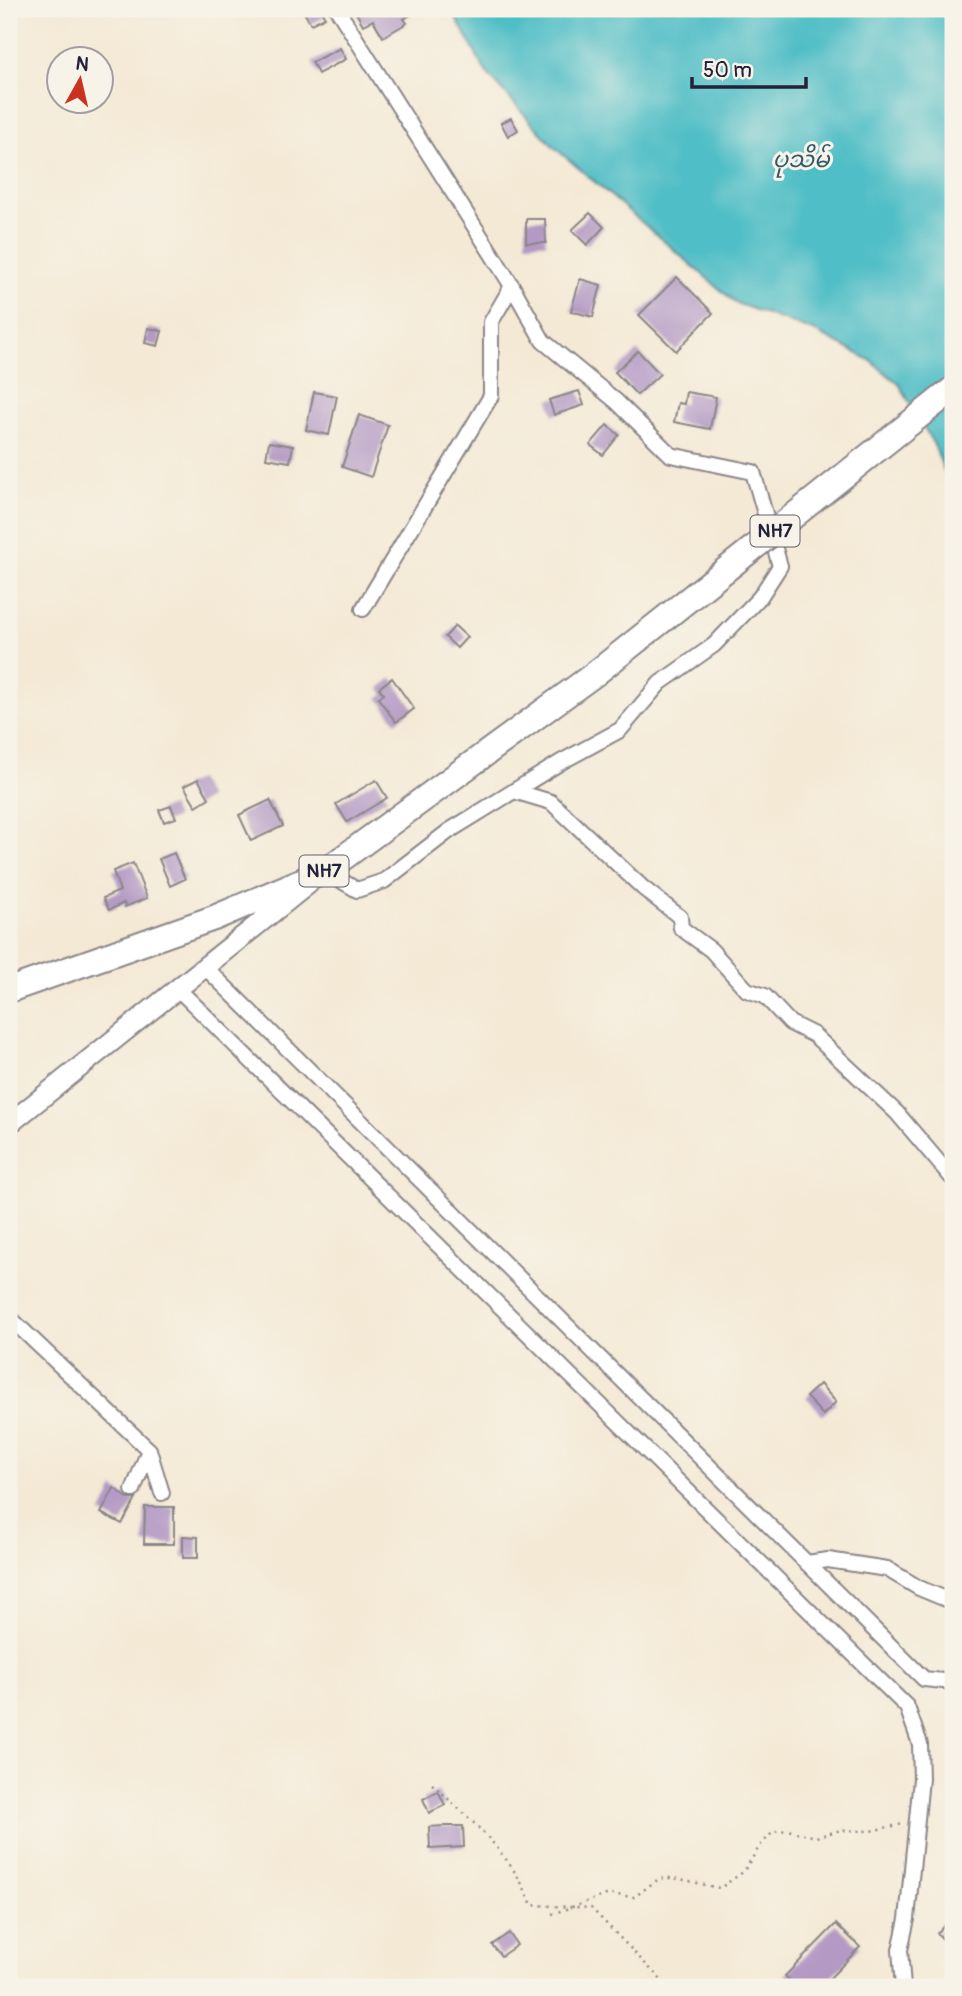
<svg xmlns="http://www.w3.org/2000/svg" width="962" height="1996" font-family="Pangolin,'Noto Sans Myanmar',sans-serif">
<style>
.water{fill:#50bec6;stroke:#397080;stroke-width:2}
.building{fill:#b399c4}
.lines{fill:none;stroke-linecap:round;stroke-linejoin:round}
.street-casing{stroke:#8b8688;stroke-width:18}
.secondary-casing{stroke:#8b8688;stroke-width:23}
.highway-casing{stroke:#8b8688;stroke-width:28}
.path{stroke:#8b8688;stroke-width:2.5;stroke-dasharray:2 5;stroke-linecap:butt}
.street{stroke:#fff;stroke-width:14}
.secondary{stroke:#fff;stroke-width:19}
.highway{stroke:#fff;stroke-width:24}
.highway-bridge-casing{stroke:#8b8688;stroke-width:28;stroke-linecap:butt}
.highway-bridge{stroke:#fff;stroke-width:24}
.labels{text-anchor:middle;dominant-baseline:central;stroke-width:6;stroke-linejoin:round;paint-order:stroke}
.shield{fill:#f7f3e8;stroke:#62616f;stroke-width:2}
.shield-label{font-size:19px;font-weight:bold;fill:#22223b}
.water-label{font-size:23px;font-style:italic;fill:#32596c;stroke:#f7f3e8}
</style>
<rect width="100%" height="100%" fill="#f7f3e8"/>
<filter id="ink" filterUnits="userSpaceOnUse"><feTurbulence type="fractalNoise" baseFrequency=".0143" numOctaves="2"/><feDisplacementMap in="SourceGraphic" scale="14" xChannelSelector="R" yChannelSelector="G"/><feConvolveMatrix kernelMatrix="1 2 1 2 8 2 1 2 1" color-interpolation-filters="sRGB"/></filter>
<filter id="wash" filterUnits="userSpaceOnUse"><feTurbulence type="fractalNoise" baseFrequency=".00686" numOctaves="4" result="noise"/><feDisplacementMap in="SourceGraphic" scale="28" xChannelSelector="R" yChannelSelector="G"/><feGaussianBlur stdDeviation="1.57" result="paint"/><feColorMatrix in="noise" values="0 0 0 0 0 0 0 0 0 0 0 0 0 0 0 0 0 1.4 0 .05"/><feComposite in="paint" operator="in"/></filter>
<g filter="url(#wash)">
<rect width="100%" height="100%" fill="#f4e9d5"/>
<polygon class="water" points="451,9 953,9 953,493 934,445 899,384 870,360 816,332 736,303 554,147 486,72"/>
<g id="blocks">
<g class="building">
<polygon points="302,9 320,9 325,17 311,24"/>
<polygon points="354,9 418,9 404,19 407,23 383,37 373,20 363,25"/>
<polygon points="340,48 346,59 318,74 312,62"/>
<polygon points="511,118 518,130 508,136 501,123"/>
<polygon points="590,213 604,227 587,245 572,230"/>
<polygon points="526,219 545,219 546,243 526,243"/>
<polygon points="677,277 713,313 676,351 639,315"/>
<polygon points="580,279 601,285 593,317 571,311"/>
<polygon points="148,328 162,331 158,346 145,343"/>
<polygon points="638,351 660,374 637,395 615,372"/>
<polygon points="579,391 584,405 554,415 549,400"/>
<polygon points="314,392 337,396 329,435 306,430"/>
<polygon points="686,392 716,397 710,429 674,422 678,403 684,404"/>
<polygon points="359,415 388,425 371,477 342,467"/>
<polygon points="607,425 619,435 603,455 590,445"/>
<polygon points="269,442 293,446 290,462 266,458"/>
<polygon points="455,626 467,637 457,648 445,637"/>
<polygon points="392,678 414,709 396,722 378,698 384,694 379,688"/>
<polygon points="198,779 209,798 196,806 184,786"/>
<polygon points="376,780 387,798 347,822 336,804"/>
<polygon points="270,800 283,826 251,841 239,815"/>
<polygon points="171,806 176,818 164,822 159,810"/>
<polygon points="174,853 185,879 170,886 159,859"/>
<polygon points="133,863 147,898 125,907 124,903 109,910 103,898 120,891 113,871"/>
<polygon points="820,1384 836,1402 823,1415 806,1397"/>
<polygon points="114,1488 129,1499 136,1499 122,1524 101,1513"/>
<polygon points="145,1507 174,1507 174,1544 144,1544"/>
<polygon points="183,1536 198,1537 198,1558 183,1558"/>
<polygon points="438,1791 445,1805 429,1813 423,1799"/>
<polygon points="445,1826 463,1826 464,1847 430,1849 429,1827"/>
<polygon points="953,1917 953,1950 937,1933"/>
<polygon points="836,1924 860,1947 827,1981 833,1987 797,1987 785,1976"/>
<polygon points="509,1933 517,1945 501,1956 492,1945"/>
</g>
</g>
</g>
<g filter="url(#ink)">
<use href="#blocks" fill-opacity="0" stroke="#8b8688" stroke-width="2"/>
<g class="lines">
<g class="street-casing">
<g id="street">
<polyline points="337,9 512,286"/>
<polyline points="514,791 551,802 643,888 680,917 681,928 711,950 747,990 765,996 790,1023 814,1035 897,1113 953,1179"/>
<polyline points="325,871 357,890 384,881 449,831 561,762 620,730 660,683 714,645 760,597 780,566 753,472 671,455 616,401 543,341 512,286 491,322 491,396 363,609"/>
<polyline points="205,967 924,1679 953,1682"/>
<polyline points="178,989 907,1707 920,1744 921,1779 907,1919 900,1950 903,1987"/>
<polyline points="9,1317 149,1450 133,1490"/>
<polyline points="149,1450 162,1493"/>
<polyline points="807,1563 828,1560 887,1569 919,1588 953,1602"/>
</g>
</g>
<g class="secondary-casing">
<polyline id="secondary" points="9,1124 308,884"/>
</g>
<g class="highway-casing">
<polyline id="highway" points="9,990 214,918 325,871 596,673"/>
</g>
<g class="path">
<path d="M432,1784C473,1822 510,1852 532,1905L591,1908L668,1987"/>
<path d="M552,1914L609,1894L634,1897C642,1892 650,1884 658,1880C672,1873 703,1886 720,1888L743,1872L760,1846L773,1832L787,1830L816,1837L841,1830L870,1831L903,1824"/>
</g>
<use href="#street" class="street"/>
<use href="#secondary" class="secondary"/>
<use href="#highway" class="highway"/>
<g class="highway-bridge-casing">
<polyline id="highway-bridge" points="596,673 953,389"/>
</g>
<use href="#highway-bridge" class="highway-bridge"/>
</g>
</g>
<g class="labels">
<g class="shield">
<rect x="750.5" y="515.5" width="49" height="31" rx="5"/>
<rect x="299.5" y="855.5" width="49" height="31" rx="5"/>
</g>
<g class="shield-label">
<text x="775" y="531">NH7</text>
<text x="324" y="871">NH7</text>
</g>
<g class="water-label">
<text x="801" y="159">ပုသိမ်</text>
</g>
</g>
<rect width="962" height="1996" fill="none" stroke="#f7f3e8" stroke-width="35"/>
<g transform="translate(80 80) rotate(8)"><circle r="33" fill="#f7f3e8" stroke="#a29fa3" stroke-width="2"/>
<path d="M0-5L12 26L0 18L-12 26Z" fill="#c8321e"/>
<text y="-10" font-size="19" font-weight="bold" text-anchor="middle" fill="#22223b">N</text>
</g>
<path d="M692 77v10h114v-10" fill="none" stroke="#22223b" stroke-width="3.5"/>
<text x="703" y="77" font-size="21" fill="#22223b" stroke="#f7f3e8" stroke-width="5" paint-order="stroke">50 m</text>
</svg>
